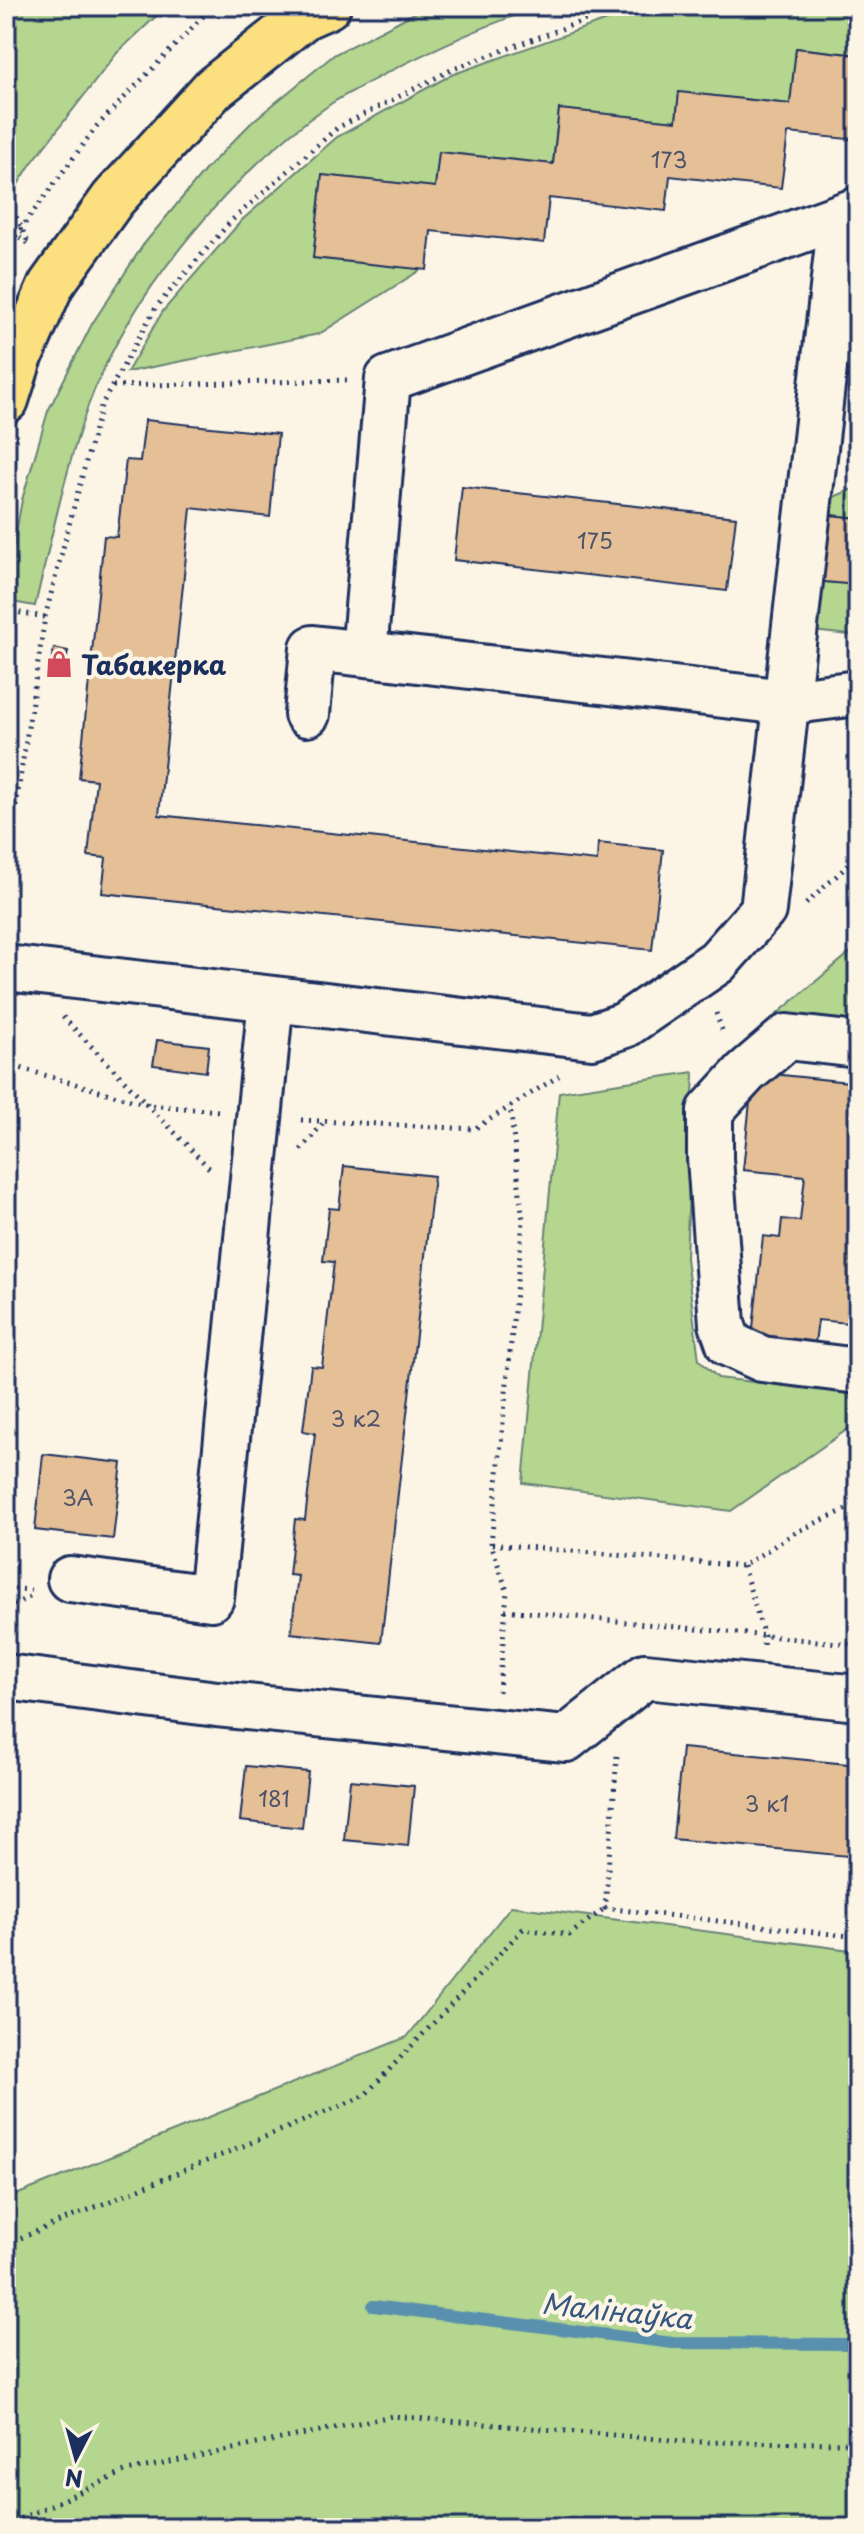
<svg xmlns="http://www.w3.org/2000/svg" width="864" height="2534" font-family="'Playpen Sans',sans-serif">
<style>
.green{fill:#b4d68f;stroke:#688276;stroke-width:2}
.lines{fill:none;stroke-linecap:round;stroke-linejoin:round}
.stream{stroke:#5990ad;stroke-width:12}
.building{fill:#e5c096;stroke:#1b2f5e;stroke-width:2}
.minor-casing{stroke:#1b2f5e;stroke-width:50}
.major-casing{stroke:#1b2f5e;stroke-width:50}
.path{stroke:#1b2f5e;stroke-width:5;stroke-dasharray:2 6;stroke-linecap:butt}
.minor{stroke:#fcf5e5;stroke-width:44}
.major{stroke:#fce080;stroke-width:44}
.labels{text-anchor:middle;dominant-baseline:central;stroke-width:8;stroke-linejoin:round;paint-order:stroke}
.number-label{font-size:22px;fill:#4e536c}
.poi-label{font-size:26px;font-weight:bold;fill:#1b2f5e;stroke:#fcf5e5;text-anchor:start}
.water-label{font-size:28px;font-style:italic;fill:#35577f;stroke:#fcf5e5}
</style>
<rect width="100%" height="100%" fill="#fcf5e5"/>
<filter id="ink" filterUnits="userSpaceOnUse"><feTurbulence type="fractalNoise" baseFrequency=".0125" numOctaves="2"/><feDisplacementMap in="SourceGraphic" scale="16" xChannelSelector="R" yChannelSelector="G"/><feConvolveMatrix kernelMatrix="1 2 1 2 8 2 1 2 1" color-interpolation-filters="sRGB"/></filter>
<g filter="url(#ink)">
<g class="green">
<polygon points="6,6 167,6 117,53 31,164 6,203"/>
<path d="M428,6H542C484,25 428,51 375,79C361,87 346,94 332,103C234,170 129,294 88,406C65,471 51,540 35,606L6,601V586L22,500L48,411L92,324L143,245L206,169L253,121L335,54Z"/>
<polygon points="646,6 858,6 858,55 797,48 790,104 679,92 676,121 559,109 553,164 440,152 435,187 322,175 314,257 422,269 319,334 127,372 163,311 242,220 337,137 451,75"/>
<polygon points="858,487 858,518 824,514 826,500"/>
<polygon points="817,581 858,585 858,636 813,631"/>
<polygon points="858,946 858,1035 764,1025"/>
<polygon points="694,1072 686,1258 699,1360 718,1378 858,1394 858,1422 731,1511 523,1483 559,1092"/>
<polygon points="511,1906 858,1951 858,2528 6,2528 6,2199 407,2037"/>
</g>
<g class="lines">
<polyline class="stream" points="373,2306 673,2343 858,2344"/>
</g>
<g class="building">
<polygon points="796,48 858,55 858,140 788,133 781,188 670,176 666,211 549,198 544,243 431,231 427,270 313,258 322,175 435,187 439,152 553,164 559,109 676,121 679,92 790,104"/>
<polygon points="145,420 278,434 270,517 191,508 159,815 597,861 598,843 663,850 652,950 102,893 106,858 88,856 96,780 79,778 104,536 117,537 126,460 140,461"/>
<polygon points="462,487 736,517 727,591 454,560"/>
<polygon points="820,514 858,518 858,585 813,581"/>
<polygon points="54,648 68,651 63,679 49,677"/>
<polygon points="157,1040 209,1046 206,1072 153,1065"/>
<polygon points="753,1072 858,1083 858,1324 818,1320 815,1343 752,1337 763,1236 780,1238 782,1219 800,1221 805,1176 743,1170"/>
<polygon points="344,1166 434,1176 381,1643 291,1633 298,1576 289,1575 295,1519 305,1520 315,1433 303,1431 311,1366 322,1367 334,1262 323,1261 329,1208 339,1209"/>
<polygon points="43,1454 122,1463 113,1539 35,1530"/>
<polygon points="682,1748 858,1765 858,1857 673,1839"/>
<polygon points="246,1766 308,1772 302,1828 240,1821"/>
<polygon points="350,1780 414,1786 408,1846 344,1840"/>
</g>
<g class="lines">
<g class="minor-casing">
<g id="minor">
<polyline points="364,653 388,379 858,210"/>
<polyline points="307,714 313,648 786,702 858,693"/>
<polyline points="6,968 592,1036 625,1025 717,962 763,910 841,217"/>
<polyline points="858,1045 787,1037 746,1072 710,1111 710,1158 722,1324 729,1344 762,1359 858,1371"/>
<polyline points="70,1579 211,1598 271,999"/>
<polyline points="6,1677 217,1704 566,1739 645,1676 858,1698"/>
</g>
</g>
<g class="major-casing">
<polyline id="major" points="6,400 19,359 51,285 113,199 213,89 305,16 328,6"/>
</g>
<g class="path">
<polyline points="6,195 28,242"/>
<polyline points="6,229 28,243"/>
<polyline points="6,249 97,126 213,6"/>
<polyline points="113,386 347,380"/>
<polyline points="6,679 15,612 45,617"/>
<polyline points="6,870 45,617 69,525 101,406 156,307 231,221 337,128 453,69 623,6"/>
<polyline points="806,904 858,856"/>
<polyline points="716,1013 723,1033"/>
<polyline points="63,1017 209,1168"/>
<polyline points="6,1064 148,1105 219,1111"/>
<polyline points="301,1120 474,1129 559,1076"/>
<polyline points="301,1150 324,1122"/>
<polyline points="491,1544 523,1221 510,1106"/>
<polyline points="743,1566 764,1636 763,1647"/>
<polyline points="6,1588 31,1590"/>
<polyline points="6,1608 32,1596"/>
<polyline points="505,1610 858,1645"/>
<polyline points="499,1692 507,1591 491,1544 743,1566 796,1532 858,1504"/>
<polyline points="617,1756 605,1908 858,1937"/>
<polyline points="6,2244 364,2096 523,1929 569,1935 605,1908"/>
<polyline points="6,2525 127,2471 392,2416 694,2442 858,2443"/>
</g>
<use href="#minor" class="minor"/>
<use href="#major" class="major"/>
</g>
</g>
<defs>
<g id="shop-bare" transform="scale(2.16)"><path d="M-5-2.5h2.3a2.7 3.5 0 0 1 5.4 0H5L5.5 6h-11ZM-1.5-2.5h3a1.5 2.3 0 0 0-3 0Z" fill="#d1495b" stroke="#fcf5e5" stroke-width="2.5" paint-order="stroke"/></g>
</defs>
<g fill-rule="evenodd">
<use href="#shop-bare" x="59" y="664"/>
</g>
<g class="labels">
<g class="number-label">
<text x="669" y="158">173</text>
<text x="595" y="539">175</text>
<text x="356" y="1417">3 к2</text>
<text x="78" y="1496">3А</text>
<text x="274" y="1797">181</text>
<text x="767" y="1802">3 к1</text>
</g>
<g class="poi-label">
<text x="81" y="664">Табакерка</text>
</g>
<g class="water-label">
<text transform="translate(617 2310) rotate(6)">Малінаўка</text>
</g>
</g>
<rect width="864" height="2534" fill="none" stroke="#fcf5e5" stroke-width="32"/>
<rect x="16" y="16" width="832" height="2502" fill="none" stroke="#1b2f5e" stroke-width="3" filter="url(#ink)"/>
<g transform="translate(76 2458) rotate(186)" stroke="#fcf5e5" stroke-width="6" paint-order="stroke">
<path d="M0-6L14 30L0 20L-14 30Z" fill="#1b2f5e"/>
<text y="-12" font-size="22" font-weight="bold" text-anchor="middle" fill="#1b2f5e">N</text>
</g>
</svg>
